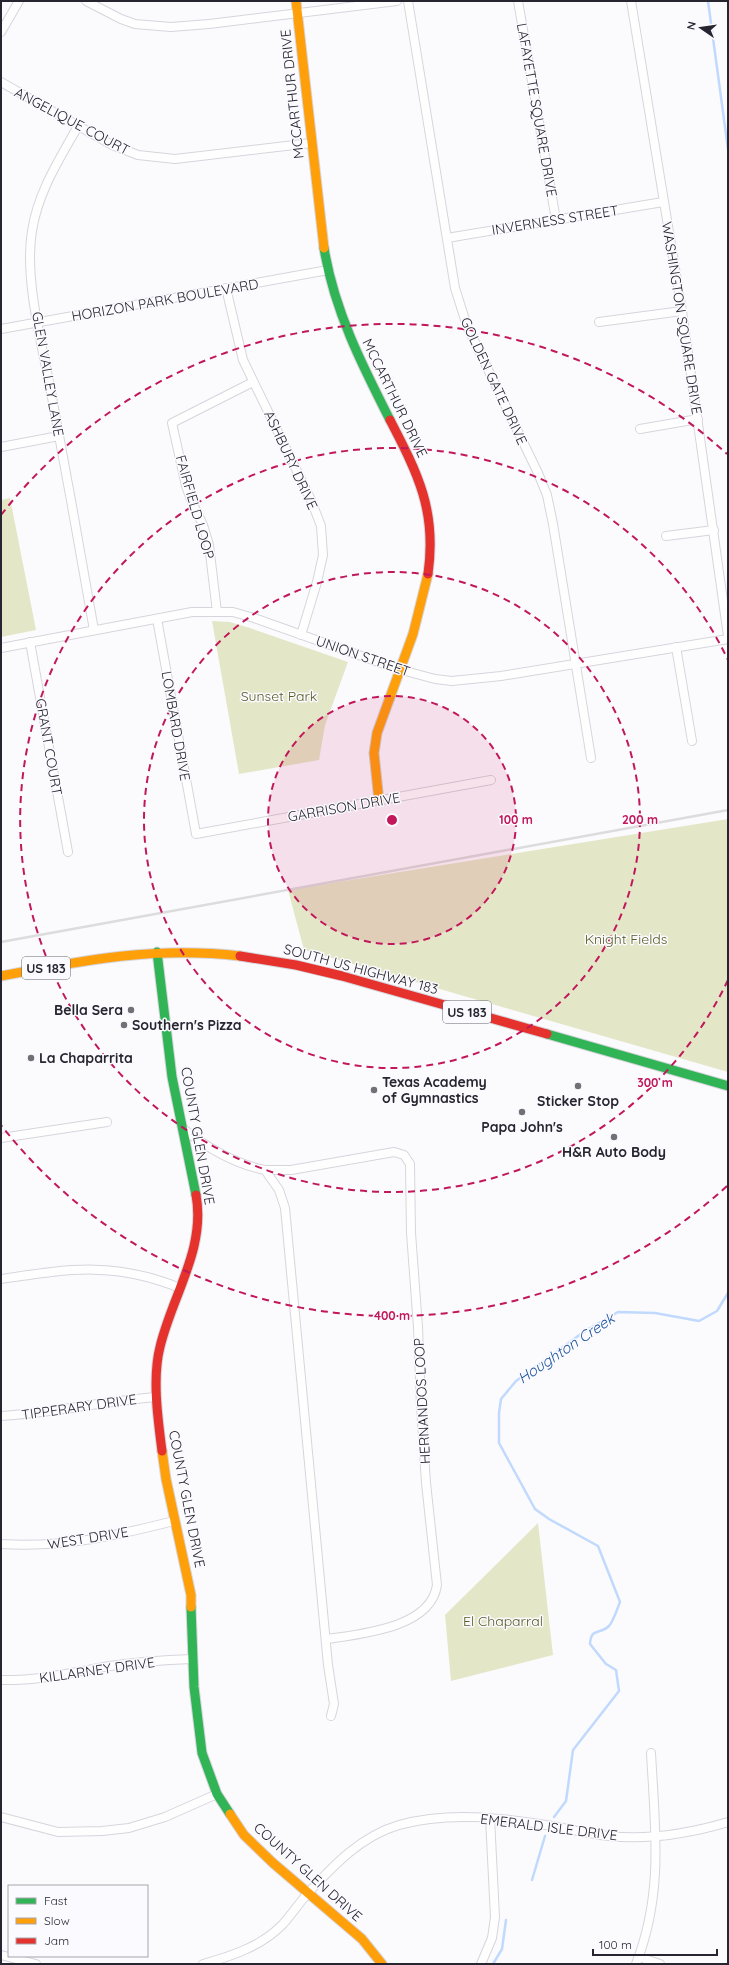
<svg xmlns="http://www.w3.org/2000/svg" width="729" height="1965" font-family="Quicksand,sans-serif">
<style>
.green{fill:#e4e7c7}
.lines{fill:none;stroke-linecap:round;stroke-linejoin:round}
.stream{stroke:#c0d9fd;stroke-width:2.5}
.street-casing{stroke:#d7d5dc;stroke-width:10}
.fast-casing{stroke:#d7d5dc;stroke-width:11}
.slow-casing{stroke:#d7d5dc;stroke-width:11}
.jam-casing{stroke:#d7d5dc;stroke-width:11}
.street{stroke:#fefeff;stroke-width:8}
.fast{stroke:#30b455;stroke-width:9}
.slow{stroke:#ff9f0a;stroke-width:9}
.jam{stroke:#e5322d;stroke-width:9}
.rail{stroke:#dcdcdd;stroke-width:2.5}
.ring{fill:none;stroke:#c2185b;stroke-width:2;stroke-dasharray:7 5}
.poi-dot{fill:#717077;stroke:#fafaff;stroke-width:1.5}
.labels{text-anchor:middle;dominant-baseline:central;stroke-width:3;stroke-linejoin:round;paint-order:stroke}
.shield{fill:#fafaff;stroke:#66656d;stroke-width:1}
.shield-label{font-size:13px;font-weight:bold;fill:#27252f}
.street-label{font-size:14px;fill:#27252f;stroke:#fafaff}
.park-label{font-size:14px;fill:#595c22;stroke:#fafaff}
.poi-label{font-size:14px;font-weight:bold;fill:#27252f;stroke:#fafaff;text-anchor:start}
.water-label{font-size:15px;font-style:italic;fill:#20569f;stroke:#fafaff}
.centre{fill:#c2185b;stroke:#fafaff;stroke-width:2}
.ring-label{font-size:12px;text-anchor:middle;font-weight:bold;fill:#c2185b;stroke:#fafaff;stroke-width:3;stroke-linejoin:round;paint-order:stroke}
</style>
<rect width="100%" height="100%" fill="#fbfbfe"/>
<g class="green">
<polygon points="10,498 36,630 1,637 1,500"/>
<polygon points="212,621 230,622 250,628 348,662 325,725 319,760 239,774"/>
<polygon points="728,819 728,1072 304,950 288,890"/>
<polygon points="538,1523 553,1655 451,1681 445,1615"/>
</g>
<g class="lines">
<g class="stream">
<polyline points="708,1 728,149"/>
<path d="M554,1817L566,1801L573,1750L619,1691L616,1670L606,1664L590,1644C591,1627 600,1635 609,1626C614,1620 617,1609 620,1602L598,1546L549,1519L535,1509L499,1443V1413L501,1399L516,1381L585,1331L618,1312L655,1313L699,1321L717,1311L728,1293"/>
<polyline points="532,1880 545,1836"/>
<polyline points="493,1964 502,1949 506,1920"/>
</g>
<g class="street-casing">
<g id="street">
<polyline points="86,1 121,19 135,24 171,27 209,24 397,1"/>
<polyline points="408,1 455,288 467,326 538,473 547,495 553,524 591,758"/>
<polyline points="518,1 556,220"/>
<polyline points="631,1 682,311 728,636"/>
<polyline points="1,32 19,1"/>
<polyline points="1,82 112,145 138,155 175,159 311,143"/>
<path d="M78,126C59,160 38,192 32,231C24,278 42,345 51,392C66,471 80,551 94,630"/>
<polyline points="447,238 663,202"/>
<polyline points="226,288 243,360 311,500 321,526 323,555 317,582 301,635"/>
<polyline points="599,322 682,311"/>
<polyline points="1,329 328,270"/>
<polyline points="640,429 698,419"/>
<polyline points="1,447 59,436"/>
<polyline points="666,536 714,530"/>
<polyline points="217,612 209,545 203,525 192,502 186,486 172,423 253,382"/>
<polyline points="157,619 196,834 491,780"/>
<polyline points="30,642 68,852"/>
<polyline points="676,647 692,741"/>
<polyline points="1,648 192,612 233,612 254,618 398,669 435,679 452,681 501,676 728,639"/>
<path d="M182,1128C206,1147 235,1164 265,1170L279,1190L285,1208L328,1665L334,1704L331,1716"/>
<polyline points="1,1138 107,1122"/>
<path d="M265,1170H291L394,1152L404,1155L410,1164L411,1233L418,1327L421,1406L426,1483L437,1585C431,1628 361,1634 327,1639"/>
<path d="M1,1279C68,1269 114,1261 180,1288"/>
<path d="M1,1416C53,1413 104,1401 157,1397"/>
<path d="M1,1544C64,1548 114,1536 174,1521"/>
<path d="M1,1680C38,1681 74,1672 110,1666C137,1662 164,1660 192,1659"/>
<polyline points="1,1817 58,1832 102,1831 129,1828 165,1817 217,1794"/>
<polyline points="1,1955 36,1964"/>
<polyline points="639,1957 660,1964"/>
<path d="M203,1964C232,1956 262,1946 283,1924C292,1914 299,1903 308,1893C334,1865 361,1836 399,1825C446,1812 498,1817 546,1825C567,1828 587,1834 609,1836C648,1840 691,1833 728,1822"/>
<polyline points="481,1964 492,1938 495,1917 490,1818"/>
<path d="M636,1964C664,1892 655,1828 651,1753"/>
</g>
</g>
<g class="fast-casing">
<g id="fast">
<path d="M324,248C334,310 362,365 390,420"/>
<polyline points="157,952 172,1077 196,1195"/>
<polyline points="547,1034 728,1086"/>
<polyline points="191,1607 194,1687 202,1753 217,1794 230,1814"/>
</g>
</g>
<g class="slow-casing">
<g id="slow">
<polyline points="296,1 324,248"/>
<polyline points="379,801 374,753 377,733 413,634 428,574"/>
<path d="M1,976C84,960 156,946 240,956"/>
<polyline points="162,1451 166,1479 191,1595 191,1607"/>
<polyline points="230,1814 244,1835 273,1863 362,1939 382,1964"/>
</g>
</g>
<g class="jam-casing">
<g id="jam">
<path d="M390,420C418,474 437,511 428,574"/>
<polyline points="240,956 296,965 342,976 547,1034"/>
<path d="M162,1451C158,1420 152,1378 160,1347C172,1296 206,1249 196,1195"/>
</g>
</g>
<use href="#street" class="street"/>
<use href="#fast" class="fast"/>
<use href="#slow" class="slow"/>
<use href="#jam" class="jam"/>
<polyline class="rail" points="1,942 728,810"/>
</g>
<circle cx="392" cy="820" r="124" fill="#c2185b" fill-opacity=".12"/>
<g class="ring">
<circle cx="392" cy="820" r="124"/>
<circle cx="392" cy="820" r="248"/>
<path d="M728 980A372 372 0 1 1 728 660"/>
<path d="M727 1186A496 496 0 0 1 1 1125M1 515A496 496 0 0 1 727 454"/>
</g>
<g class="poi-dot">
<circle cx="131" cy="1010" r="4"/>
<circle cx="124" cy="1025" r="4"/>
<circle cx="31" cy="1058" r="4"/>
<circle cx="578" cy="1086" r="4"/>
<circle cx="374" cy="1090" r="4"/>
<circle cx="522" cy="1112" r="4"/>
<circle cx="614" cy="1137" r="4"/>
</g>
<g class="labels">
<g class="shield">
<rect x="22" y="957" width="48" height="22" rx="3"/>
<rect x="443" y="1001" width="48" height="22" rx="3"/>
</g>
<g class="shield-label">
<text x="46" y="968">US 183</text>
<text x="467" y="1012">US 183</text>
</g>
<g class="street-label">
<text transform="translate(292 94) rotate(-96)">MCCARTHUR DRIVE</text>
<text transform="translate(537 110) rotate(80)">LAFAYETTE SQUARE DRIVE</text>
<text transform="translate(72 121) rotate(28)">ANGELIQUE COURT</text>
<text transform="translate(555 220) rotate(-9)">INVERNESS STREET</text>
<text transform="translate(165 300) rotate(-10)">HORIZON PARK BOULEVARD</text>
<text transform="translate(682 318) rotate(81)">WASHINGTON SQUARE DRIVE</text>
<text transform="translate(48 374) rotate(80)">GLEN VALLEY LANE</text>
<text transform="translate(494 381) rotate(65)">GOLDEN GATE DRIVE</text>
<text transform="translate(395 398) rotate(64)">MCCARTHUR DRIVE</text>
<text transform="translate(291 460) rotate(65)">ASHBURY DRIVE</text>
<text transform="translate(195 507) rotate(74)">FAIRFIELD LOOP</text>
<text transform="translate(363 656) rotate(19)">UNION STREET</text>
<text transform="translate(176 726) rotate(80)">LOMBARD DRIVE</text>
<text transform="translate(49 747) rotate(80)">GRANT COURT</text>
<text transform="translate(344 807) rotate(-10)">GARRISON DRIVE</text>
<text transform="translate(361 969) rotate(15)">SOUTH US HIGHWAY 183</text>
<text transform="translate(198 1136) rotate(80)">COUNTY GLEN DRIVE</text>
<text transform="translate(422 1401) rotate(-93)">HERNANDOS LOOP</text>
<text transform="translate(79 1407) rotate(-8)">TIPPERARY DRIVE</text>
<text transform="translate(187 1499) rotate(79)">COUNTY GLEN DRIVE</text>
<text transform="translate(88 1538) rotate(-9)">WEST DRIVE</text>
<text transform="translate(97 1670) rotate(-8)">KILLARNEY DRIVE</text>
<text transform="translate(549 1827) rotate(7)">EMERALD ISLE DRIVE</text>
<text transform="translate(308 1872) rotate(42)">COUNTY GLEN DRIVE</text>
</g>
<g class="park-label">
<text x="279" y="696">Sunset Park</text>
<text x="626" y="939">Knight Fields</text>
<text x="503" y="1621">El Chaparral</text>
</g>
<g class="poi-label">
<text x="123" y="1010" text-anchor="end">Bella Sera</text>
<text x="132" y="1025">Southern's Pizza</text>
<text x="39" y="1058">La Chaparrita</text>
<text x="382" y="1082">Texas Academy<tspan x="382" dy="16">of Gymnastics</tspan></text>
<text x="578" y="1101" text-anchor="middle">Sticker Stop</text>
<text x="522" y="1127" text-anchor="middle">Papa John's</text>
<text x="614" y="1152" text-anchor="middle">H&amp;R Auto Body</text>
</g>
<g class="water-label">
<text transform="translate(566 1348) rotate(-34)">Houghton Creek</text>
</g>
</g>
<circle cx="392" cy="820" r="6" class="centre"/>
<g class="ring-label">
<text x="516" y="824">100 m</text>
<text x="640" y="824">200 m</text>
<text x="655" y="1087">300 m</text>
<text x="392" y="1320">400 m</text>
</g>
<rect width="729" height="1965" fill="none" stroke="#27252f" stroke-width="4"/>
<rect x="8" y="1885" width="140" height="72" fill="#fafaff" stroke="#a6a5ac"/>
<rect x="16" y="1898" width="20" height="6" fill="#30b455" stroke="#a6a5ac"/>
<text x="44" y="1905" font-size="12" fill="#27252f">Fast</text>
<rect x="16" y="1918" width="20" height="6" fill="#ff9f0a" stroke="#a6a5ac"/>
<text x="44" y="1925" font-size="12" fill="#27252f">Slow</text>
<rect x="16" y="1938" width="20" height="6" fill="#e5322d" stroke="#a6a5ac"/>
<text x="44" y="1945" font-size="12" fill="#27252f">Jam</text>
<g transform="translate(701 28) rotate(283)" stroke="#fafaff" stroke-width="3" paint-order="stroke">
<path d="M0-3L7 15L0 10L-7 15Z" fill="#27252f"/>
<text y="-6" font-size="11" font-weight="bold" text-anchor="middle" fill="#27252f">N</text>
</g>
<path d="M593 1949v6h124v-6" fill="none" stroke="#27252f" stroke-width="2"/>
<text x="599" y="1949" font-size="12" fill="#27252f" stroke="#fafaff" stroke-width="3" paint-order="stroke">100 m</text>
</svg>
